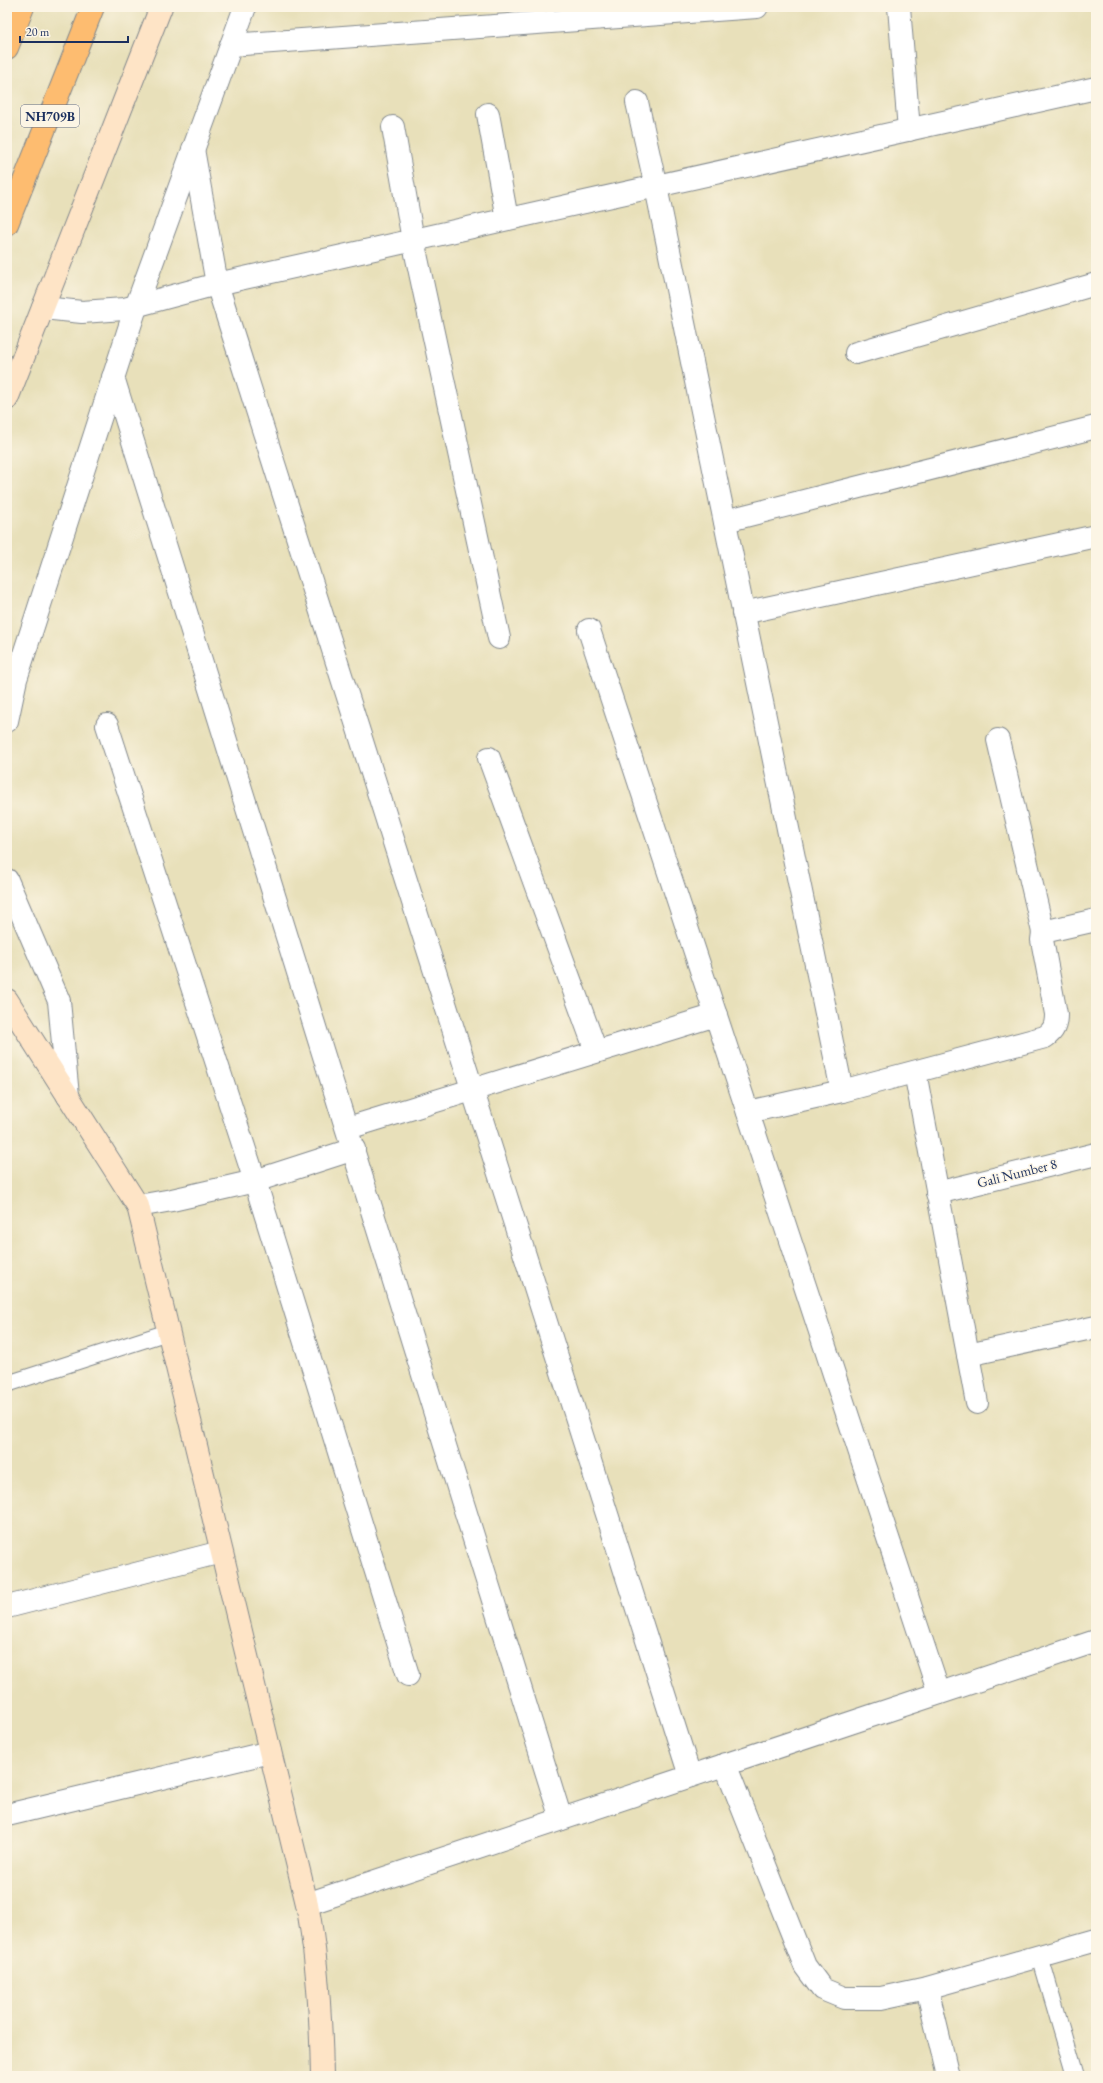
<svg xmlns="http://www.w3.org/2000/svg" width="1103" height="2083" font-family="'EB Garamond',serif">
<style>
.lines{fill:none;stroke-linecap:round;stroke-linejoin:round}
.lane-casing{stroke:#82888c;stroke-width:18}
.street-casing{stroke:#82888c;stroke-width:24}
.secondary-casing{stroke:#82888c;stroke-width:24}
.highway-casing{stroke:#82888c;stroke-width:24}
.lane{stroke:#fff;stroke-width:16}
.street{stroke:#fff;stroke-width:22}
.secondary{stroke:#fee4c6;stroke-width:22}
.highway{stroke:#fdbc70;stroke-width:22}
.labels{text-anchor:middle;dominant-baseline:central;stroke-width:3;stroke-linejoin:round;paint-order:stroke}
.shield{fill:#fcf5e5;stroke:#5e6a86;stroke-width:1}
.shield-label{font-size:13px;font-weight:bold;fill:#1b2f5e}
.street-label{font-size:14px;fill:#1b2f5e;stroke:#fcf5e5}
</style>
<rect width="100%" height="100%" fill="#fcf5e5"/>
<filter id="ink" filterUnits="userSpaceOnUse"><feTurbulence type="fractalNoise" baseFrequency=".025" numOctaves="2"/><feDisplacementMap in="SourceGraphic" scale="8" xChannelSelector="R" yChannelSelector="G"/><feConvolveMatrix kernelMatrix="1 2 1 2 8 2 1 2 1" color-interpolation-filters="sRGB"/></filter>
<filter id="wash" filterUnits="userSpaceOnUse"><feTurbulence type="fractalNoise" baseFrequency=".012" numOctaves="4" result="noise"/><feDisplacementMap in="SourceGraphic" scale="16" xChannelSelector="R" yChannelSelector="G"/><feGaussianBlur stdDeviation="0.9" result="paint"/><feColorMatrix in="noise" values="0 0 0 0 0 0 0 0 0 0 0 0 0 0 0 0 0 1.4 0 .05"/><feComposite in="paint" operator="in"/></filter>
<g filter="url(#wash)">
<rect width="100%" height="100%" fill="#e8e0ba"/>
</g>
<g filter="url(#ink)">
<g class="lines">
<g class="lane-casing">
<g id="lane">
<polyline points="7,1384 168,1332"/>
<polyline points="1040,1956 1075,2076"/>
</g>
</g>
<g class="street-casing">
<g id="street">
<polyline points="899,7 909,130"/>
<polyline points="231,45 757,7"/>
<polyline points="637,102 656,187 842,1091"/>
<polyline points="488,114 507,219"/>
<polyline points="393,127 413,240 499,638"/>
<polyline points="193,149 217,284 690,1776"/>
<polyline points="43,308 82,312 124,309 217,284 1096,88"/>
<polyline points="856,353 1096,284"/>
<polyline points="113,377 561,1819"/>
<polyline points="725,521 1096,427"/>
<polyline points="743,613 1096,536"/>
<polyline points="589,630 939,1693"/>
<polyline points="7,721 16,679 136,307 245,7"/>
<polyline points="107,725 255,1181 408,1675"/>
<polyline points="998,740 1043,932"/>
<polyline points="489,758 596,1051"/>
<polyline points="7,880 59,1001 68,1096"/>
<polyline points="915,1072 977,1403"/>
<path d="M748,1112L842,1091L1045,1037C1054,1031 1056,1025 1056,1014L1042,940L1043,932L1096,920"/>
<polyline points="348,1128 716,1015"/>
<polyline points="937,1193 1096,1154"/>
<polyline points="138,1206 172,1200 255,1181 354,1149"/>
<polyline points="968,1355 1096,1327"/>
<polyline points="7,1607 221,1552"/>
<polyline points="725,1764 805,1966 822,1989 844,1998 881,1998 927,1988 1096,1940"/>
<polyline points="7,1815 270,1752"/>
<polyline points="307,1904 1096,1641"/>
<polyline points="927,1988 948,2076"/>
</g>
</g>
<g class="secondary-casing">
<g id="secondary">
<polyline points="7,399 161,7"/>
<path d="M7,1000L138,1206L307,1904C318,1961 321,2018 322,2076"/>
</g>
</g>
<g class="highway-casing">
<g id="highway">
<polyline points="7,48 23,7"/>
<polyline points="7,224 93,7"/>
</g>
</g>
<use href="#lane" class="lane"/>
<use href="#street" class="street"/>
<use href="#secondary" class="secondary"/>
<use href="#highway" class="highway"/>
</g>
</g>
<g class="labels">
<rect class="shield" x="21" y="105" width="58" height="22" rx="3"/>
<g class="shield-label">
<text x="50" y="116">NH709B</text>
</g>
<g class="street-label">
<text transform="translate(1017 1173) rotate(-14)">Gali Number 8</text>
</g>
</g>
<rect width="1103" height="2083" fill="none" stroke="#fcf5e5" stroke-width="24"/>
<path d="M20 36v6h108v-6" fill="none" stroke="#1b2f5e" stroke-width="2"/>
<text x="26" y="36" font-size="12" fill="#1b2f5e" stroke="#fcf5e5" stroke-width="3" paint-order="stroke">20 m</text>
</svg>
